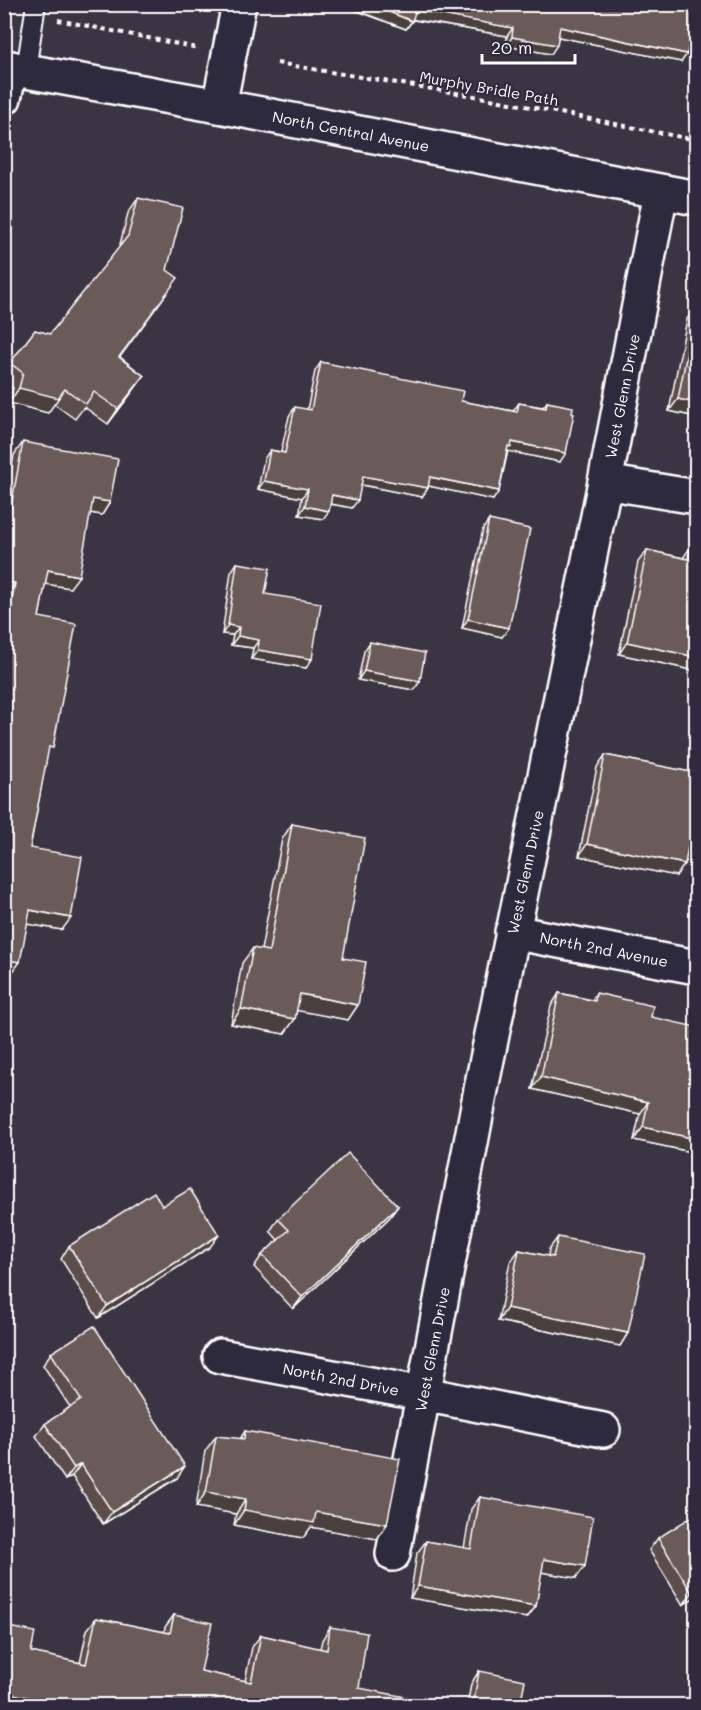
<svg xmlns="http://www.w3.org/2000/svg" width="701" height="1710" font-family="Mali,sans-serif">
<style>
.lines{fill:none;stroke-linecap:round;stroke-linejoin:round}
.service-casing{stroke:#fff;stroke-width:22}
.minor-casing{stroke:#fff;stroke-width:38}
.secondary-casing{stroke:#fff;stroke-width:38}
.path{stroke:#fff;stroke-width:4;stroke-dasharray:4.5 4.5;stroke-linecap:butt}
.service{stroke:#2f2a3d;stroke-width:18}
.minor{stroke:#2f2a3d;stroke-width:33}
.secondary{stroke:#2f2a3d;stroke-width:33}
.wall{fill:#5b4d4c;stroke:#fff;stroke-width:1.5}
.shaded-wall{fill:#4a3f3e;stroke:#fff;stroke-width:1.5}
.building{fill:#6a5a58;stroke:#fff;stroke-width:1.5}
.labels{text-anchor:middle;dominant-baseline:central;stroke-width:4.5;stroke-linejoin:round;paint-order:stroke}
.street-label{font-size:15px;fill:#fff;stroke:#2f2a3d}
</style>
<rect width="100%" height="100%" fill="#3b3442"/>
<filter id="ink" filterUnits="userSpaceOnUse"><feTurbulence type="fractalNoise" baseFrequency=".0167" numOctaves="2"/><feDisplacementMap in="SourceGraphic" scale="12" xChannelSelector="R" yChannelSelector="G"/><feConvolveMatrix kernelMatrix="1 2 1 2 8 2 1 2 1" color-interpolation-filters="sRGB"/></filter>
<g filter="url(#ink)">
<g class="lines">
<g class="service-casing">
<polyline id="service" points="26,70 36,4"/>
</g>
<g class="minor-casing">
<g id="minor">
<polyline points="4,98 11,68"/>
<polyline points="219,106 239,4"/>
<polyline points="605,482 696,497"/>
<polyline points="512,932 696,967"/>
<polyline points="220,1356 424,1394 603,1430"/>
<polyline points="393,1554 483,1079 605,482 661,192"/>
</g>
</g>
<g class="secondary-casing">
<polyline id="secondary" points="4,67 219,106 696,198"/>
</g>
<g class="path">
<polyline points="58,20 198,48"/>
<polyline points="277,63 480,97 696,140"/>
</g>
<use href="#service" class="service"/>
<use href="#minor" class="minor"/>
<use href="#secondary" class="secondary"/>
</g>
<g class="wall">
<polygon points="339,4 696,4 687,54 681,62 559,37 551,54 506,46 507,36 413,20 406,29"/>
<polygon points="138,198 167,270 167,293 120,357 144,376 108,424 84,407 75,419 54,404 48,413 9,403 13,388 4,382 4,371 35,330 50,334 119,248 128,213"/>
<polygon points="696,307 696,417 669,411 687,319"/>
<polygon points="321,362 461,401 513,411 519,403 543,407 547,402 560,462 508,451 499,491 493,500 429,486 422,497 361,485 352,508 330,504 323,519 299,515 302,498 258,489 264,459 270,450 281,452 289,416 295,407 307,410 315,371"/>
<polygon points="23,442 110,502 102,515 90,513 70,588 45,584 39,617 47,756 30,848 62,930 27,924 11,974 5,973 4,976 4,608 7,596 4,596 4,508 14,455"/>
<polygon points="489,520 502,637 462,628 483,529"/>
<polygon points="692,545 696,546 696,671 619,654 638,562 647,550 683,558"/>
<polygon points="237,563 265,594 312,659 306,668 251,659 253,648 231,645 233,635 222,634 231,572"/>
<polygon points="370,642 420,681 414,690 358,680 364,651"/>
<polygon points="605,755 696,773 696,863 685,861 685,864 676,876 579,856 597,767"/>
<polygon points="292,824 343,958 358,1005 348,1020 297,1010 295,1019 284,1034 231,1024 242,963 253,948 261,950 282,839"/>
<polygon points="559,993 592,1000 596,993 651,1017 696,1153 634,1140 640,1114 532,1089 551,1006"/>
<polygon points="162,1206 210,1247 98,1318 61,1259 69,1246"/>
<polygon points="398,1206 389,1218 293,1309 254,1267 262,1255 278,1240 270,1231 278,1219"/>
<polygon points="558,1237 628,1333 620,1346 498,1321 510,1262 519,1250 548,1256 549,1249"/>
<polygon points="696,1272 696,1303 689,1282"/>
<polygon points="51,1353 177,1478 103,1524 72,1476 65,1480 36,1436 45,1424 70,1407 43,1365"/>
<polygon points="245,1431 387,1524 377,1539 311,1527 303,1538 234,1525 236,1514 196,1507 205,1451 216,1436 240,1439"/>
<polygon points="480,1497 585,1566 576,1578 541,1572 536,1606 527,1618 410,1598 417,1553 426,1541 464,1548 471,1509"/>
<polygon points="658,1538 696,1596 683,1605 649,1550"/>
<polygon points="174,1615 201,1671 245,1681 252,1647 261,1635 320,1649 322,1640 330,1627 359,1688 4,1706 31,1652 80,1663 87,1630 96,1618 164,1632 165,1627"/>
<polygon points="479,1671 520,1706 467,1706 471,1684"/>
</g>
<g class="shaded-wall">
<polygon points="339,4 369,4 412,21 406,29"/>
<polygon points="416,10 513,28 507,36 410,19"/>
<polygon points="560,27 687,54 681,62 554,36"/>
<polygon points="512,37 557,45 551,54 506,46"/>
<polygon points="144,376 133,391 108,424 118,409"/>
<polygon points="19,388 65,389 48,413 9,403"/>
<polygon points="678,399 696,403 696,417 669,411"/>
<polygon points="512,442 566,453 560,462 508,451 505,455 508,446"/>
<polygon points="363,476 428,488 422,497 357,484"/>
<polygon points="430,477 499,491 493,500 424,485"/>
<polygon points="264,481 308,489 302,498 258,489"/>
<polygon points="332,495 358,500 352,508 326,503"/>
<polygon points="93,499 110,502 102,515 84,512"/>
<polygon points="305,506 329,511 323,519 299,515"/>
<polygon points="48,570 79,576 70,588 39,583"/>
<polygon points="4,581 15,583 7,596 4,596"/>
<polygon points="468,619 509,628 502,637 462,628"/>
<polygon points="228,625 239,627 233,635 222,634"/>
<polygon points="238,636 259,640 253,648 231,645"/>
<polygon points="627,642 696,657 696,671 619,654"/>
<polygon points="258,650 312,659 306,668 251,659"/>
<polygon points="364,671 420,681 414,690 358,680"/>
<polygon points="587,844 685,864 676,876 579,856"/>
<polygon points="688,847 696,849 696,863 679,860"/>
<polygon points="30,910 71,918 62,930 21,923"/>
<polygon points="8,960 20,962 11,974 4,973"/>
<polygon points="300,994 358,1005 348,1020 289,1009"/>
<polygon points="241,1009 295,1019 284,1034 231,1024"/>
<polygon points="541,1077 648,1102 640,1114 532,1089"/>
<polygon points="643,1127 696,1139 696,1153 634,1140"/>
<polygon points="398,1206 389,1218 293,1309 302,1297"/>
<polygon points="219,1235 210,1247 98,1318 107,1306"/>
<polygon points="507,1308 628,1333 620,1346 498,1321"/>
<polygon points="81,1464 72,1476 65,1480 74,1468"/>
<polygon points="185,1466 177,1478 103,1524 112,1512"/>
<polygon points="206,1492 246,1499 236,1514 196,1507"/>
<polygon points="244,1510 316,1512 387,1524 377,1539 311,1527 303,1538 234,1525"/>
<polygon points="544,1559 585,1566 576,1578 535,1571"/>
<polygon points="418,1586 536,1606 527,1618 410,1598"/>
<polygon points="696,1590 696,1596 683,1605 692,1593"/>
<polygon points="4,1692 67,1706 4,1706"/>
</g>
<g class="building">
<polygon points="369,4 696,4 696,8 687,54 560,27 557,45 512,37 513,28 416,10 412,21"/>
<polygon points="138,198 183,208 167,270 178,278 119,357 144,376 118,409 94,392 86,404 65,389 58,398 19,388 23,373 10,363 35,330 50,334 128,236"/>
<polygon points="696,307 696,403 678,399"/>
<polygon points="321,362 463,391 461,401 517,412 519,403 546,408 547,402 573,407 572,413 574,413 566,453 512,442 511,447 508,446 499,491 430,477 428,488 363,476 358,500 332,495 329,511 305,506 308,489 264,481 270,450 285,453 295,407 311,410"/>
<polygon points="23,442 118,459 110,502 93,499 79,576 48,570 39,617 76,624 53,748 49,747 30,848 82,857 71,918 30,910 20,962 8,960 4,976 4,643 15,583 4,581 4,544"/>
<polygon points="489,520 530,529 509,628 468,619"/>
<polygon points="692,545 696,546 696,657 627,642 647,550 688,559"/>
<polygon points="237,563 270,568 265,594 321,603 312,659 258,650 259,640 238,636 239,627 228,625"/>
<polygon points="370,642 425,653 420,681 364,671"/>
<polygon points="605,755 696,773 696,849 688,847 685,864 587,844"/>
<polygon points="292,824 365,838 343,958 366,962 358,1005 300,994 295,1019 241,1009 253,948 269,951"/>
<polygon points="559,993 595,1001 596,993 653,1006 651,1017 696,1027 696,1139 643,1127 648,1102 541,1077"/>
<polygon points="348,1153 398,1206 302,1297 262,1255 289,1230 278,1219"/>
<polygon points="190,1189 219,1235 107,1306 69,1246 154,1192 162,1206"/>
<polygon points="558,1237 645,1254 628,1333 507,1308 519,1250 553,1257"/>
<polygon points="94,1326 185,1466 112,1512 81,1464 74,1468 45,1424 81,1400 51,1353"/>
<polygon points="245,1431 400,1459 387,1524 316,1512 314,1523 244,1510 246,1499 206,1492 216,1436 244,1439"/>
<polygon points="480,1497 593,1517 585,1566 544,1559 536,1606 418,1586 426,1541 471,1549"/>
<polygon points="696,1514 696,1590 692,1593 658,1538"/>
<polygon points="174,1615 212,1623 201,1671 251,1682 261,1635 327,1650 330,1627 367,1633 359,1688 452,1706 67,1706 4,1692 4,1626 35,1632 31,1652 86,1664 96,1618 170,1633"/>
<polygon points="479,1671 525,1680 520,1706 473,1706"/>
</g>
</g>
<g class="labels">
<g class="street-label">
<text transform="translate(489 88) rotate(10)">Murphy Bridle Path</text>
<text transform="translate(351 131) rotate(11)">North Central Avenue</text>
<text transform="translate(622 396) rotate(-79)">West Glenn Drive</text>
<text transform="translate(525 872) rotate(-78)">West Glenn Drive</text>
<text transform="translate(604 949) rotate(11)">North 2nd Avenue</text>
<text transform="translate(432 1349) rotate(-79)">West Glenn Drive</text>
<text transform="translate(341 1379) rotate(11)">North 2nd Drive</text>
</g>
</g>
<rect width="701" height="1710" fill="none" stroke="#2f2a3d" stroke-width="24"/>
<rect x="12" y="12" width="677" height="1686" fill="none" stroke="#fff" stroke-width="2" filter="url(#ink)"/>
<path d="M482 54v9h93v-9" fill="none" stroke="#ffffff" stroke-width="3"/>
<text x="491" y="54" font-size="18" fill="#ffffff" stroke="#2f2a3d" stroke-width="4.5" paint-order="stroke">20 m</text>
</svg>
